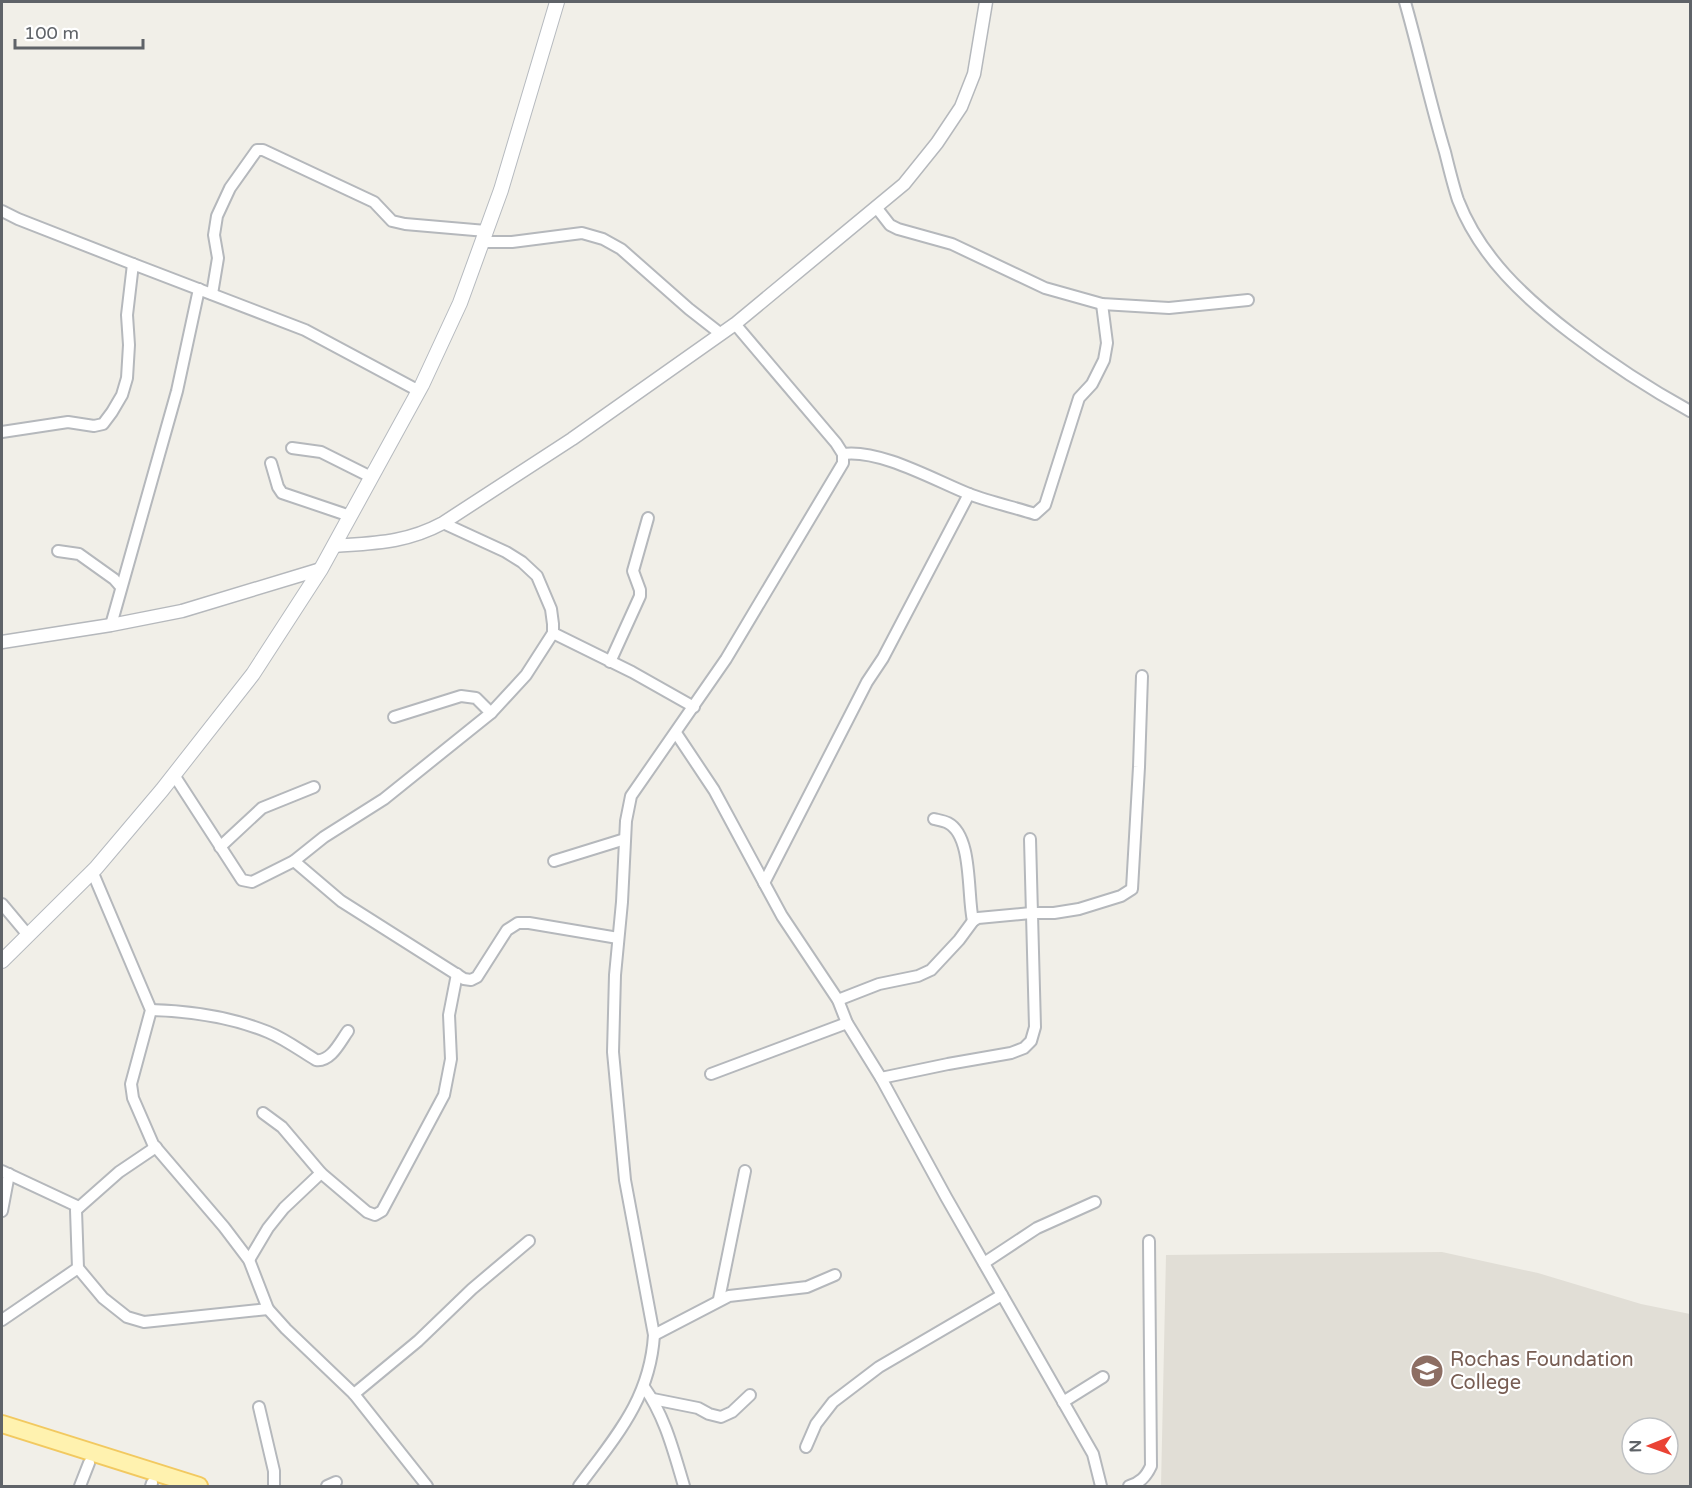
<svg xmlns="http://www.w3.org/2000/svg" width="1692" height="1488" font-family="'Varela Round',sans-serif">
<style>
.education{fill:#e1ded6;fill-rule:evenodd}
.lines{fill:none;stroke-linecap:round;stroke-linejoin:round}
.minor-casing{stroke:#b5b8bc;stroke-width:14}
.tertiary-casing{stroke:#b5b8bc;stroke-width:15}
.secondary-casing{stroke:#b6babf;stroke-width:16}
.primary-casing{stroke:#f2c960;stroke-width:20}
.minor{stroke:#fff;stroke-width:10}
.tertiary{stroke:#fff;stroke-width:12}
.secondary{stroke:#fff;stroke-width:14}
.primary{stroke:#fff2af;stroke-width:16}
.labels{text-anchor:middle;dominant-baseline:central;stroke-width:4.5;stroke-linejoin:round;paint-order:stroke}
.education-label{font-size:20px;fill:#785e54;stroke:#fff;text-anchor:start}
</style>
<rect width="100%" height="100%" fill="#f1efe8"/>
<path class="education" d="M1442,1252L1538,1273L1641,1304L1690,1314V1486H1161L1166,1255ZM1632,1428H1668V1464H1632Z"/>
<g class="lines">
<g class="minor-casing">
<g id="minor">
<path d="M1405,2C1419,51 1430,102 1445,152C1449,168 1453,185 1458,200C1480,257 1525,298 1572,334C1610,363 1648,388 1690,411"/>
<polyline points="876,207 890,225 898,229 952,244 1045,288 1102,304 1169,308 1248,300"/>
<polyline points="2,211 18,219 133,264"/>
<polyline points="482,242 512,242 582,233 603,239 621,249 689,309 721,334"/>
<polyline points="212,294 218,258 214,235 217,216 230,188 257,150 263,150 374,202 392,221 405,224 486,231"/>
<polyline points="2,432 68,422 94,426 103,424 112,412 122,395 127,378 129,345 127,315 133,264 305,330 419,391"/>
<polyline points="292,448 321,452 371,477"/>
<path d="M843,454C880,449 934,480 969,494C990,502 1013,507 1035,514L1045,505L1079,398L1092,384L1104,360L1107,343L1102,304"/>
<polyline points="271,463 278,487 282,493 350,516"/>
<polyline points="58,551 79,554 114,579 121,587"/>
<polyline points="111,625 177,391 199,289"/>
<polyline points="553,633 632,672 694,707"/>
<polyline points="610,662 640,596 640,590 633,571 648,518"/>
<polyline points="394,717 461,696 476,698 491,713"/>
<polyline points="676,733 714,790 782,916 838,1000 847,1023 881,1078 946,1197 1093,1454 1101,1486"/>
<polyline points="174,775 242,880 252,882 294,861 324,837 384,799 491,713 526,675 553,633 553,624 551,609 537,576 522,562 506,552 443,523"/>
<path d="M934,819C938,820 944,821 948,823C973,836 967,895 973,921"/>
<polyline points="220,847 262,808 314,787"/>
<polyline points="294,861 341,901 464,979 471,980 477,977 507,930 518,923 529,923 618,938"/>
<polyline points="554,861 625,839"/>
<polyline points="92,871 151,1010 131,1084 133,1098 153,1144 224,1227 249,1260 268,1309 286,1329 354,1394 427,1486"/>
<polyline points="764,883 867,682 883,658 969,494"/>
<polyline points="2,904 28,935"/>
<polyline points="838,1000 879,984 918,976 931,970 959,940 973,921 978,918 1031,913 1054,913 1079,909 1121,896 1132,889 1139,767 1142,676"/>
<path d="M151,1010C190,1011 231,1017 268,1032C285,1039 301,1051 316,1060C331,1062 340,1042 348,1031"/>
<polyline points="711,1074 847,1023"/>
<polyline points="881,1078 948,1064 1011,1053 1024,1048 1031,1041 1035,1027 1030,839"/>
<polyline points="263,1113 282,1127 321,1173 367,1212 375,1215 382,1211 444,1095 451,1059 449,1015 457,974"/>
<polyline points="156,1147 119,1172 76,1210 78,1268 103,1298 127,1317 144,1322 268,1309"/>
<polyline points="2,1171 79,1207"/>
<polyline points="2,1211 9,1174"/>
<polyline points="249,1260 268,1228 284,1208 321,1173"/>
<polyline points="984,1263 1037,1228 1095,1202"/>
<polyline points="719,1299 745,1171"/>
<polyline points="2,1320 78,1268"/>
<polyline points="654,1335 729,1296 807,1287 835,1275"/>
<path d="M644,1387C665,1416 674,1453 684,1486"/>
<polyline points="354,1394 418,1341 472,1289 529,1241"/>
<polyline points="653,1399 698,1408 709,1414 721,1417 732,1412 750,1395"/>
<polyline points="1063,1402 1103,1377"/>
<polyline points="259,1407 274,1471 274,1486"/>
<polyline points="806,1447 816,1424 833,1402 879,1367 1002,1295"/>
<polyline points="80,1486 89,1463"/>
<polyline points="151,1486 152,1483"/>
<polyline points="327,1486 336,1482"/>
<path d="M579,1486C616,1436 650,1399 654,1335L625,1180L613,1052L615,975L622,902L626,821L631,796L726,659L843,463V454L836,443L735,324"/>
<path d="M1129,1486C1140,1483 1146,1477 1151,1466L1149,1241"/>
</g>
</g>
<g class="tertiary-casing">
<g id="tertiary">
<path d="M334,546C374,543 406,543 443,523L572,439L735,324L904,184L937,143L961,107L974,74L986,2"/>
<polyline points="2,642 111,625 182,611 321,569"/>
</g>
</g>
<g class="secondary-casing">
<polyline id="secondary" points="2,961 96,868 162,790 253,674 321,569 422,385 460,303 501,190 557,2"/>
</g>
<g class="primary-casing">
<polyline id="primary" points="2,1424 199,1486"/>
</g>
<use href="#minor" class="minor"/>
<use href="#tertiary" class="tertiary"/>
<use href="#secondary" class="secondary"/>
<use href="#primary" class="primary"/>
</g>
<defs>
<g id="university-disc" transform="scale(1.725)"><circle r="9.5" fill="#8d6e63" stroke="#fff"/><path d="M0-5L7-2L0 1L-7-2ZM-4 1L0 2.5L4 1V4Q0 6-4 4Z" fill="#fff"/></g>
</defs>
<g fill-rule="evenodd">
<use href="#university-disc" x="1427" y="1371"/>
</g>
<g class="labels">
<g class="education-label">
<text x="1450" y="1360">Rochas Foundation<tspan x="1450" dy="23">College</tspan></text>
</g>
</g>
<rect width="1692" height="1488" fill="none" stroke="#5f6368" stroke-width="6"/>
<g transform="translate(1650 1446) rotate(269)"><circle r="28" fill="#ffffff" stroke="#bfc1c3" stroke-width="1.5"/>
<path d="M0-4.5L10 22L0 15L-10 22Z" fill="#ea4335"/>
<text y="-9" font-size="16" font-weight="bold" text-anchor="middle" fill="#5f6368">N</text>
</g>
<path d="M15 39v9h128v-9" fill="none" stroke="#5f6368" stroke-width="3"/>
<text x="24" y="39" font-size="18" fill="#5f6368" stroke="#ffffff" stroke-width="4.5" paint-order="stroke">100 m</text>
</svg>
